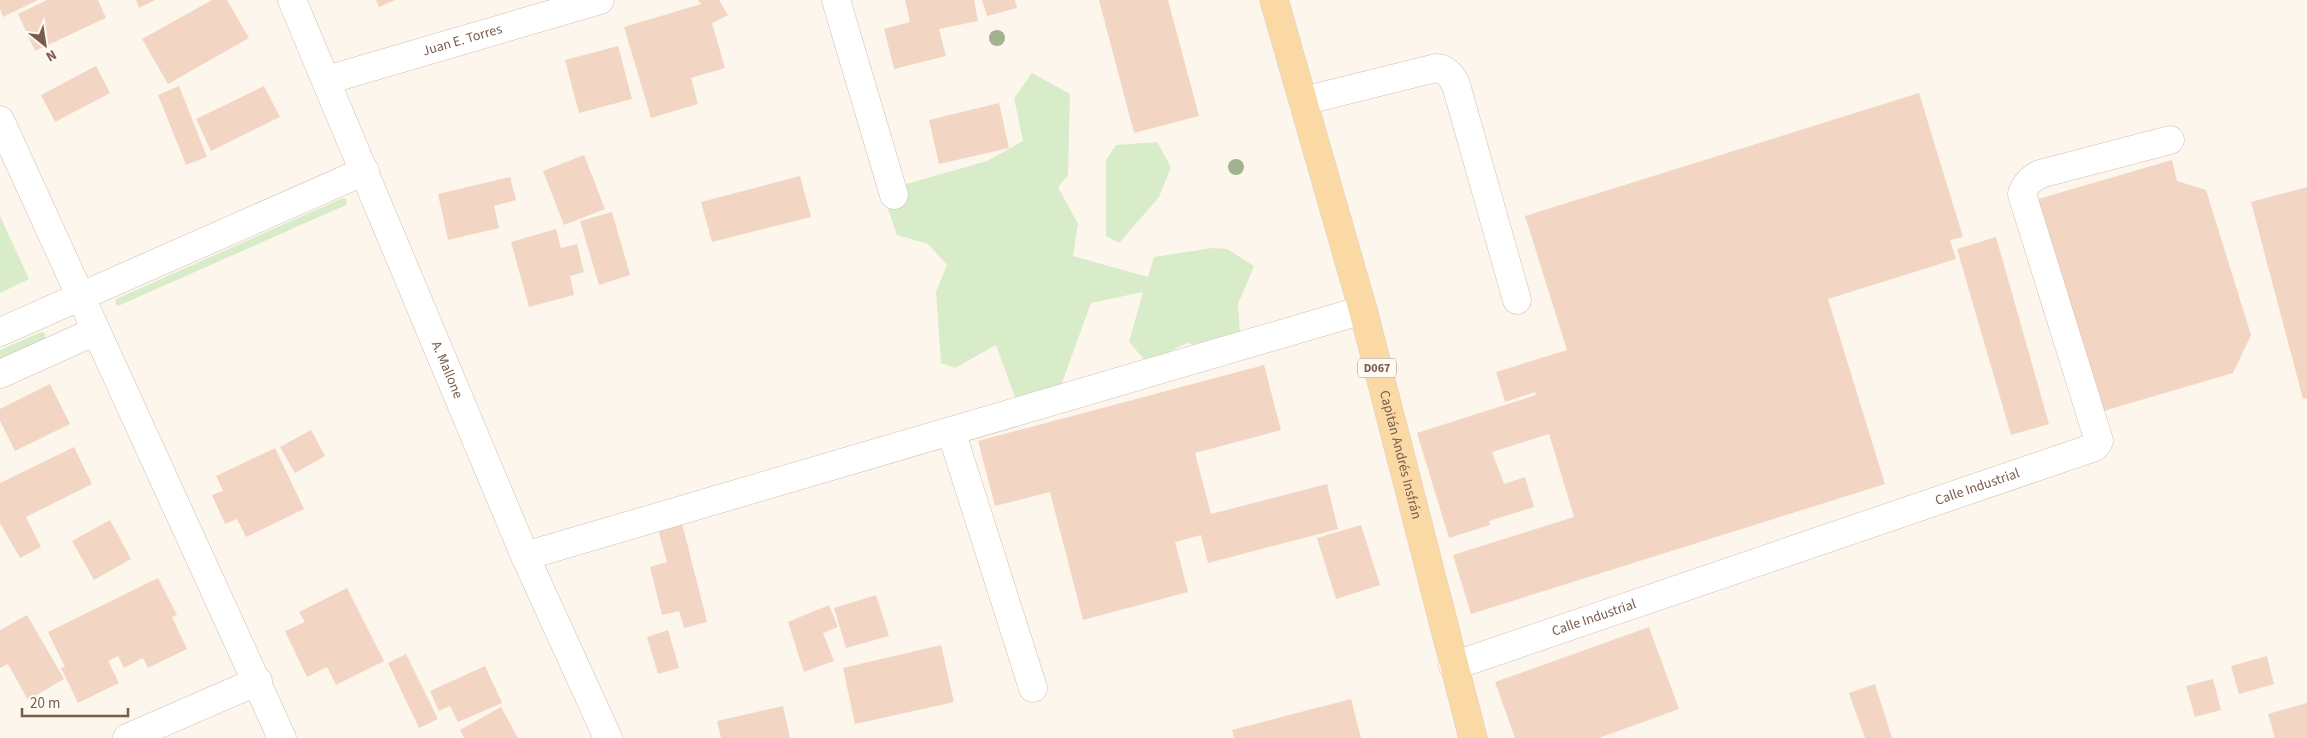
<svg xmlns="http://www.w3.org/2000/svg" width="2307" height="738" font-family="'Source Sans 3',sans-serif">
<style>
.green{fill:#d8ecc9}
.building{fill:#f3d5c3}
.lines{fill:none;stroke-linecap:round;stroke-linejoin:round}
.minor-casing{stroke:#d1beb0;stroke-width:29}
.major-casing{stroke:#dad1cd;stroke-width:29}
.minor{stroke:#fff;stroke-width:28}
.major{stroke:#fbd9a5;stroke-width:28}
.tree{fill:#a0b28e}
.labels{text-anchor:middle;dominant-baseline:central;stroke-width:4;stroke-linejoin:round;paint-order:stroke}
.shield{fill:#fffaf3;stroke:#a28b7f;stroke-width:1}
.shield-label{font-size:12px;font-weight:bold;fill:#7a5c4d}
.street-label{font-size:14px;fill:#7a5c4d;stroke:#fffaf3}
</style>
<rect width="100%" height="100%" fill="#fdf6ec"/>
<g class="green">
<polygon points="1032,73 1070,94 1068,175 1058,187 1078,224 1073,256 1148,277 1154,257 1212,248 1227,249 1254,266 1238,304 1241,347 1230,354 1187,343 1147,363 1129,342 1143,292 1091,303 1060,388 1016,400 996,345 955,368 941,363 936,292 947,265 928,244 897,235 888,209 903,185 987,161 1023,141 1014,98"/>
<polygon points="1157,142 1171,167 1159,197 1119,243 1106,236 1106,160 1116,145"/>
<polygon points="343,198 347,199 346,205 118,306 115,303 116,299"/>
<polygon points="0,216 29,279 0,293"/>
<polygon points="41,332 45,333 45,339 0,359 0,350"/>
</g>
<g class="building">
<polygon points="0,0 38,0 3,17 0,9"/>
<polygon points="47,0 98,0 106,18 35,51 18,14"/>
<polygon points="136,0 155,0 139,8"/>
<polygon points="212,0 227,0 249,38 168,84 142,39"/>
<polygon points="376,0 395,0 379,7"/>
<polygon points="698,0 719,0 728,15 712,23 725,68 691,78 698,104 651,118 624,27 701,4"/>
<polygon points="905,0 974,0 978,21 939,29 946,56 894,69 884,29 910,22"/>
<polygon points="982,0 1015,0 1017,8 987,16"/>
<polygon points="1099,0 1168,0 1199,116 1134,133"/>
<polygon points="618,46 632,99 579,113 565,60"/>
<polygon points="96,66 110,93 55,122 41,95"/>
<polygon points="179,86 207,157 186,165 158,95"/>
<polygon points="264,86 280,117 211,151 196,119"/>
<polygon points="1919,93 1963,237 1950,240 1956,259 1828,299 1885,484 1471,614 1453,555 1574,517 1549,434 1492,452 1504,484 1525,477 1534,507 1489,521 1490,525 1449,538 1417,433 1536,395 1535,392 1505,402 1496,372 1567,350 1525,216"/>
<polygon points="999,103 1009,148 939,164 929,120"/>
<polygon points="584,155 605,209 564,225 543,171"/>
<polygon points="2172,160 2177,181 2206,190 2251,335 2233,373 2100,412 2038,199"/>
<polygon points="800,176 811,217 712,242 701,202"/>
<polygon points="510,177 516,200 494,206 499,228 448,240 438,194"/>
<polygon points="2307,187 2307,398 2303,399 2251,202"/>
<polygon points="612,212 630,275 599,285 580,221"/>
<polygon points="556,229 561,248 577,244 584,272 570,276 574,295 529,307 511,242"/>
<polygon points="1996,237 2049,424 2011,435 1957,249"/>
<polygon points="1264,365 1281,430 1195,453 1211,514 1327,484 1338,529 1208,563 1201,535 1175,542 1188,592 1083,620 1050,492 995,506 978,441"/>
<polygon points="50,384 70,424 15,451 0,421 0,409"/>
<polygon points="311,430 325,456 295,473 280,447"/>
<polygon points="74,447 92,484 26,517 41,547 20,558 0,523 0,483"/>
<polygon points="275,448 304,509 246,537 237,519 225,524 212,495 223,491 216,476"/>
<polygon points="681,519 707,622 684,628 679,611 662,615 650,567 667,562 657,526"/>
<polygon points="110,520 131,559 94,580 72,541"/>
<polygon points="1361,525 1380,585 1336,599 1317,538"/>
<polygon points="158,578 177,615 172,617 187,649 148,668 143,658 124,668 118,656 108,661 119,683 78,703 61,668 65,667 48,632"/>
<polygon points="347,588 384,661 336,685 327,667 307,677 285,631 305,622 299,612"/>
<polygon points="876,595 889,636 846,648 834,608"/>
<polygon points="829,605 838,627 823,633 834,661 804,672 788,622"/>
<polygon points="27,615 64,679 28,700 8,664 0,668 0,630"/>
<polygon points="1649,627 1679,709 1599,738 1515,738 1495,682"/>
<polygon points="668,630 679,668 658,674 647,637"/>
<polygon points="941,645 954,702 855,724 843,668"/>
<polygon points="406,654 438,719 419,728 388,663"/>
<polygon points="2267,656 2274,684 2239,694 2231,666"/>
<polygon points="485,666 502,703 458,722 450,706 439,711 430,691"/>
<polygon points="2213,679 2221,710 2195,717 2186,686"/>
<polygon points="1875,684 1892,738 1865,738 1849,693"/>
<polygon points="1351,699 1361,738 1234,738 1232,730"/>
<polygon points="2307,703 2307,738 2275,738 2268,714"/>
<polygon points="783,706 790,738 721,738 717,721"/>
<polygon points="501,707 518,738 464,738 460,730"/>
</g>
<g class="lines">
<g class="minor-casing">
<g id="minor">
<path id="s1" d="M292,0L525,556L608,738"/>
<polyline points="836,0 894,195"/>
<path id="s2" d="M327,80L600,0"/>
<path d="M1303,101L1436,68C1446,69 1452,76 1456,85L1517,300"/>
<polyline points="0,120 282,738"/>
<polyline points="0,332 365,171"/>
<polyline points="0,374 96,331"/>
<polyline points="951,431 1033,688"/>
<polyline points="525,556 1363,310"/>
<path id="s3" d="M1453,666L2095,447L2099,441L2022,194C2025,184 2031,179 2040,174L2170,140"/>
<polyline points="127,738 258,681"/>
</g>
</g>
<g class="major-casing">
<g id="major">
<path id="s4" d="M1274,0L1363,310L1473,738"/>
</g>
</g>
<use href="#minor" class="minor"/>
<use href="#major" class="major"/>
</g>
<g class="tree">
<circle cx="997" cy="38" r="8"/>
<circle cx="1236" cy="167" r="8"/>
</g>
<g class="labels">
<rect class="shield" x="1358" y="358.5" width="38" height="19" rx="4"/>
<g class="shield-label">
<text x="1377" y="368">D067</text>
</g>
<g class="street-label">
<text stroke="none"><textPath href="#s2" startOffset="141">Juan E. Torres</textPath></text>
<text stroke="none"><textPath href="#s1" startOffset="401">A. Mallone</textPath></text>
<text stroke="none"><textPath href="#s4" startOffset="472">Capitán Andrés Insfrán</textPath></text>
<text stroke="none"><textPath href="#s3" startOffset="554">Calle Industrial</textPath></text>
<text stroke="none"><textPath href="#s3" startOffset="149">Calle Industrial</textPath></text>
</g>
</g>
<g transform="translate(45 45) rotate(150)" stroke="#fffaf3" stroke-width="4" paint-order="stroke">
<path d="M0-4L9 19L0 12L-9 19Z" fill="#7a5c4d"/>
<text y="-8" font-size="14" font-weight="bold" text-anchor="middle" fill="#7a5c4d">N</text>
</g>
<path d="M22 708v8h106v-8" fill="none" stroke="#7a5c4d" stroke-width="2.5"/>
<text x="30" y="708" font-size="15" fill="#7a5c4d" stroke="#fffaf3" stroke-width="4" paint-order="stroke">20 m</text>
</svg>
